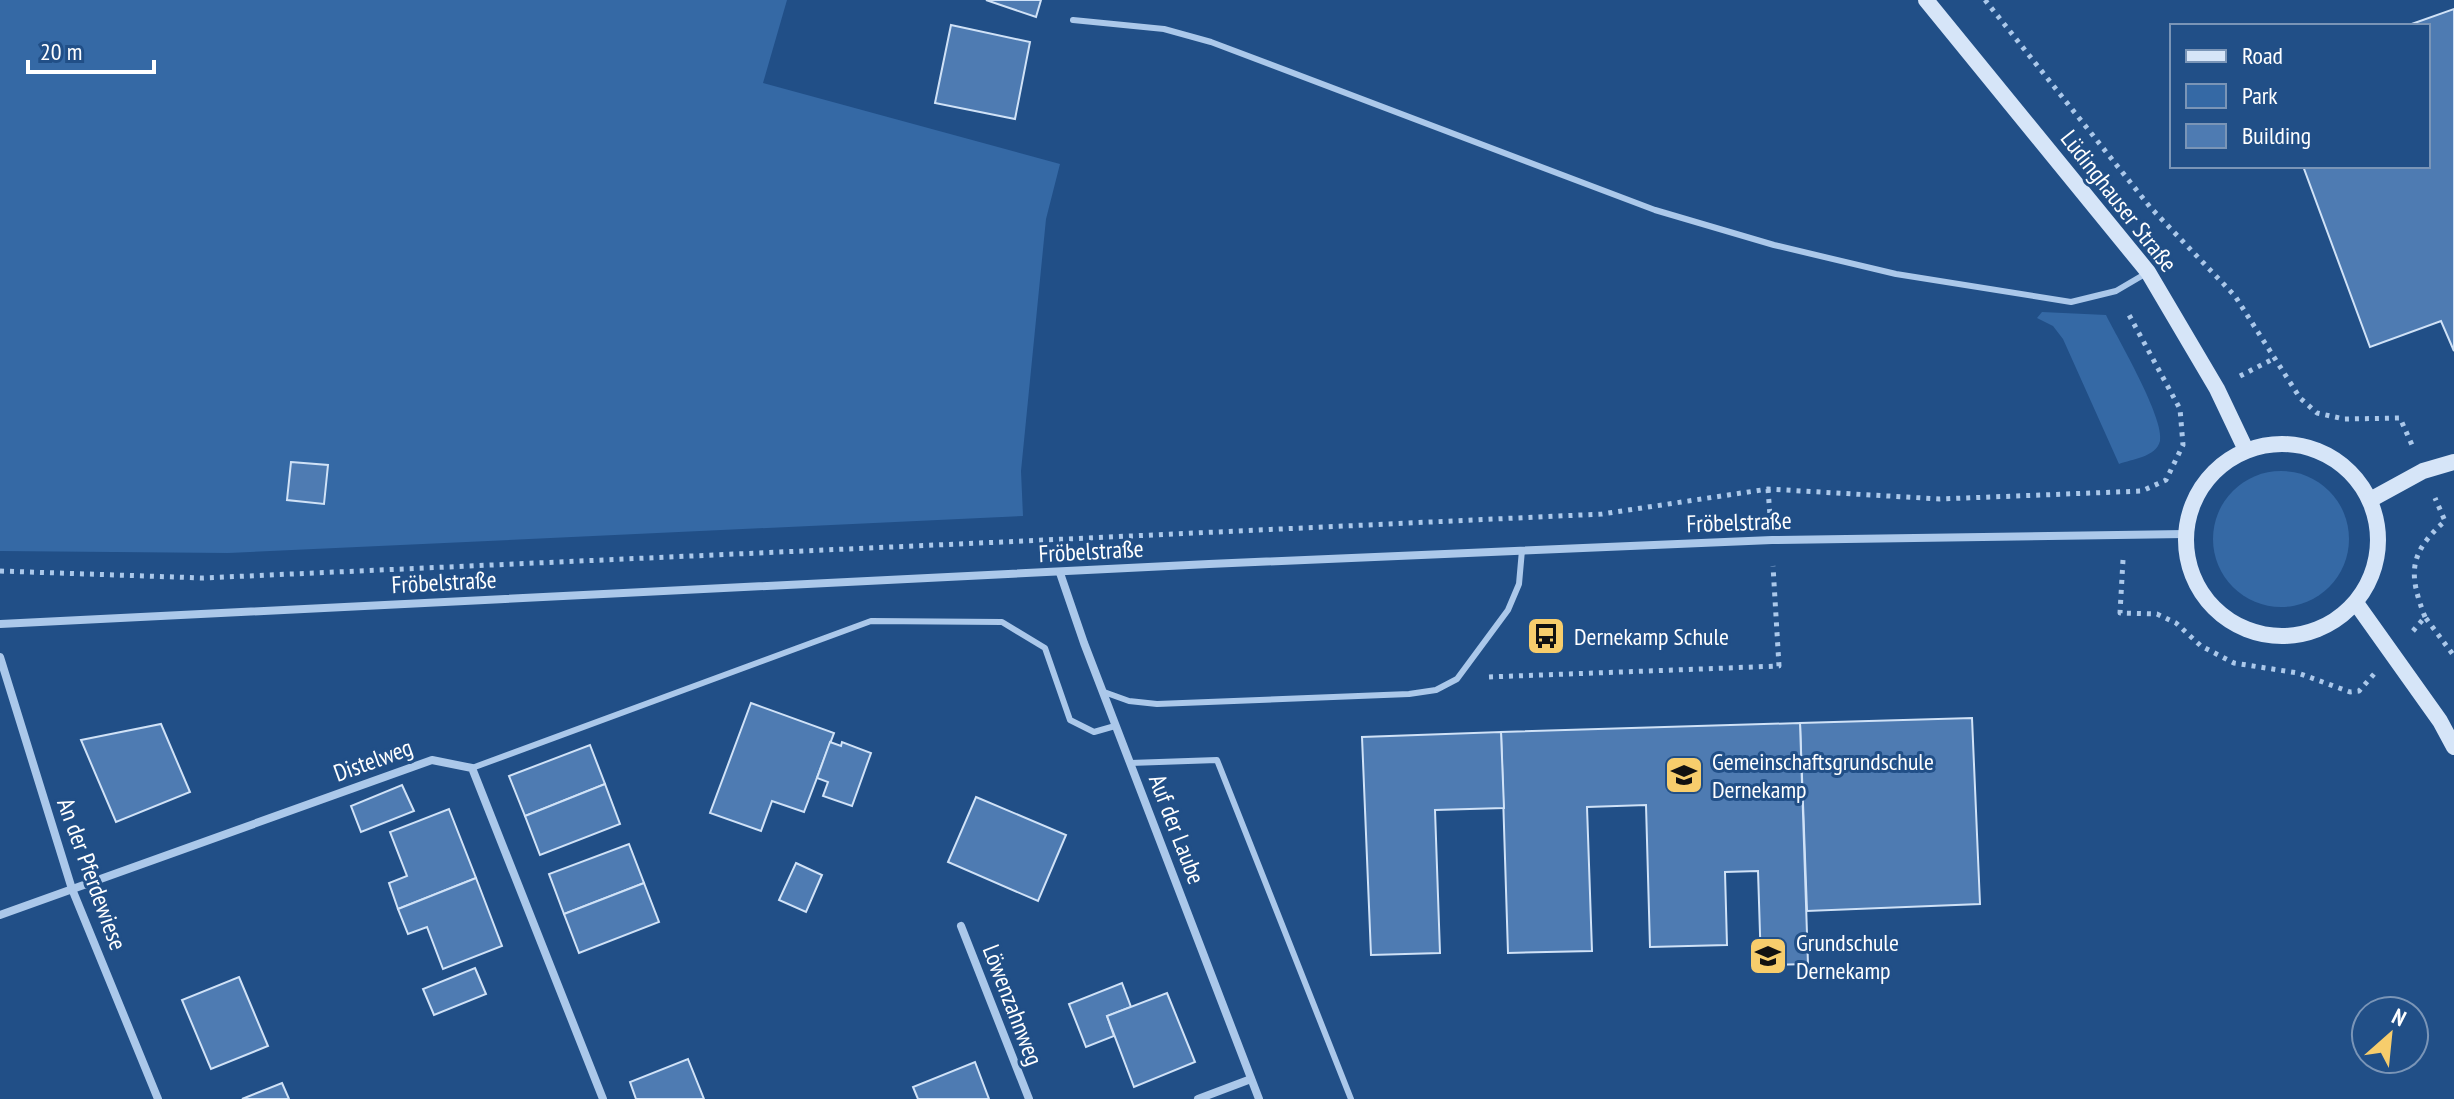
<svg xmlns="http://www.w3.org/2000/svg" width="2454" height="1099" font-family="'PT Sans Narrow',sans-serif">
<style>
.green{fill:#3569a5}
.building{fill:#4e7bb2;stroke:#d0e2f7;stroke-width:2}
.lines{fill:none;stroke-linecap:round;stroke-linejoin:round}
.path{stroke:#abc8ea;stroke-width:5;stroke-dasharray:4 6;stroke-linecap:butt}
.lane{stroke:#abc8ea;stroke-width:6}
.street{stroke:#abc8ea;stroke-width:8}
.secondary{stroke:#d6e5f8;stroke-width:16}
.labels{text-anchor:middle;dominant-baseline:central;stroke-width:6;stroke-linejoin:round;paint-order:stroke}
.street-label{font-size:24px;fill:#fff;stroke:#214f87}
.poi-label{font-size:24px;fill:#fff;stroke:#214f87;text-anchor:start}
</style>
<rect width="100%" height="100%" fill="#214f87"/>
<g class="green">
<polygon points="0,0 787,0 763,83 1060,164 1046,219 1021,471 1023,516 228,553 0,551"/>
<path d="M2042,312L2106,315C2118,339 2165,419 2160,441C2156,457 2132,459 2119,464L2063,339L2053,326L2037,318Z"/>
<circle cx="2281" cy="539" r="68"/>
</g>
<g class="building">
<polygon points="986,0 1041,0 1036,17"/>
<polygon points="2454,9 2454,351 2441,321 2370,347 2303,166 2428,166 2428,26 2406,26"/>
<polygon points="951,25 1030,42 1015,119 935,103"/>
<polygon points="291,462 328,465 324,504 287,500"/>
<polygon points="751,703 834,733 804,812 772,801 761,831 710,813"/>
<polygon points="1972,718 1980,904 1807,911 1800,723"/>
<polygon points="1800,723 1808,964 1761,965 1758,871 1725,872 1727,945 1650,947 1646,805 1587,807 1592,951 1508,953 1501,732"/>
<polygon points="161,724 190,792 116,822 81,740"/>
<polygon points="1501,732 1504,808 1435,810 1440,953 1371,955 1362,737"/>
<polygon points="830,742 841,746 842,742 871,753 852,806 823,796 828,782 817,778"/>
<polygon points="590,745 605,784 525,816 509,776"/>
<polygon points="605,784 620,824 540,855 525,816"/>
<polygon points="402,785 414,811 361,832 351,806"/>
<polygon points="976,797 1066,835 1038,901 948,862"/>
<polygon points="449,809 476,878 398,909 389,883 407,876 390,832"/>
<polygon points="629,844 644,883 564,914 549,874"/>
<polygon points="796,863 822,875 806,912 779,900"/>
<polygon points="476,878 502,946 443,969 427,927 408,934 398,909"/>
<polygon points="644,883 659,922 579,953 564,914"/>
<polygon points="475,968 486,994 434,1015 423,989"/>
<polygon points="239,977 268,1046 211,1069 182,1000"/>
<polygon points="1122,983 1131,1007 1107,1016 1114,1036 1086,1047 1069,1004"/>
<polygon points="1167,993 1195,1062 1134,1087 1107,1016"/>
<polygon points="688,1059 704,1099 636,1099 630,1082"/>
<polygon points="975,1062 989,1099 918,1099 913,1087"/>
<polygon points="282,1083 289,1099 242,1099"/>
</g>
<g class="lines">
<g class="path">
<polyline points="1985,0 2150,207 2235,296 2300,398 2317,413 2344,419 2400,418 2412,445"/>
<polyline points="2240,376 2275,358"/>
<polyline points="1768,489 1770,516"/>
<polyline points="2123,560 2120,613 2157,614 2176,623 2201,646 2234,663 2298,673 2350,692 2359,691 2374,674"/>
<polyline points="0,571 203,578 1002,542 1602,514 1768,489 1940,499 2142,491 2166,480 2183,445 2180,409 2128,313"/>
<path d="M2425,617C2408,573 2409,553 2445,521L2435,498"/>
<polyline points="2413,631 2425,617 2454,656"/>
<polyline points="1489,677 1779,666 1773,566"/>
</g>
<g class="lane">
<polyline points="1073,20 1164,29 1211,42 1655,210 1774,245 1896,274 2071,302 2116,291 2145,274"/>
<polyline points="1104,692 1129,701 1157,704 1409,694 1436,690 1457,679 1508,610 1519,584 1522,550"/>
<polyline points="1130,763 1217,760 1351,1099"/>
<polyline points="472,768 871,621 1002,622 1045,648 1070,720 1094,732 1115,726"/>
</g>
<g class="street">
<polyline points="1060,573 1084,643 1259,1099"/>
<polyline points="0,624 1209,564 1772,540 2185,534"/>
<polyline points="0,657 72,889 158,1099"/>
<polyline points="0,915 432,760 472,768 603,1099"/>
<polyline points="961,926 1029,1099"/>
<polyline points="1198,1099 1251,1079"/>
</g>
<g class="secondary">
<polyline points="1926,0 2148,272 2217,389 2246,450"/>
<circle cx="2282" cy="540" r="96"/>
<polyline points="2370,500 2423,471 2454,462"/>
<polyline points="2356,603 2440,721 2454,747"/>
</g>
</g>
<defs>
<g id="bus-square" transform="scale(2)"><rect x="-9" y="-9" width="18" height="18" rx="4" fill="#f7cd6c" stroke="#214f87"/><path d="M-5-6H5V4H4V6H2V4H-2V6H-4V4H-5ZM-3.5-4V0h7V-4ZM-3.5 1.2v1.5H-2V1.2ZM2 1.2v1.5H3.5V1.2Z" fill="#111"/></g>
<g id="school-square" transform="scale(2)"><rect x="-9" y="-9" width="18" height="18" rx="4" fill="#f7cd6c" stroke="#214f87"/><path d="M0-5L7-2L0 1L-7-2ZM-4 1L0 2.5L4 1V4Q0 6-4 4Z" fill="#111"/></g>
</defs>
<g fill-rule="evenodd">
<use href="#bus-square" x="1546" y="636"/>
<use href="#school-square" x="1684" y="775"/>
<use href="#school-square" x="1768" y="956"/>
</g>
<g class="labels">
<g class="street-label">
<text transform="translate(2119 201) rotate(52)">Lüdinghauser Straße</text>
<text transform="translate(1739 522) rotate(-2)">Fröbelstraße</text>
<text transform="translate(1091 551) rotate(-3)">Fröbelstraße</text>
<text transform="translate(444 582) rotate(-3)">Fröbelstraße</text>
<text transform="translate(373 760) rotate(-20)">Distelweg</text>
<text transform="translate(1177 829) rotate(69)">Auf der Laube</text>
<text transform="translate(92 874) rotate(70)">An der Pferdewiese</text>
<text transform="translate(1013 1005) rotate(69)">Löwenzahnweg</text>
</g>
<g class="poi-label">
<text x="1574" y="636">Dernekamp Schule</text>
<text x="1712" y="761">Gemeinschaftsgrundschule<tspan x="1712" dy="28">Dernekamp</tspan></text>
<text x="1796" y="942">Grundschule<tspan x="1796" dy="28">Dernekamp</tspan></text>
</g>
</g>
<rect x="2170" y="24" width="260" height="144" fill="#214f87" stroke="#7a95b7" stroke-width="2"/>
<rect x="2186" y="50" width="40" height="12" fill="#d6e5f8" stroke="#7a95b7" stroke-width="2"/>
<text x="2242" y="64" font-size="24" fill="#ffffff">Road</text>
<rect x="2186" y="84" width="40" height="24" fill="#3569a5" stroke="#7a95b7" stroke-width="2"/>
<text x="2242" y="104" font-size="24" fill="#ffffff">Park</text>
<rect x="2186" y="124" width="40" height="24" fill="#4e7bb2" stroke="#7a95b7" stroke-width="2"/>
<text x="2242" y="144" font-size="24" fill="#ffffff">Building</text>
<g transform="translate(2390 1035) rotate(27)"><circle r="38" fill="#214f87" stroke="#7a95b7" stroke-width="2"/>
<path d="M0-6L14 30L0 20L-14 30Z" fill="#f7cd6c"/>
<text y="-12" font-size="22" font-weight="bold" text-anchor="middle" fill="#ffffff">N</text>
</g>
<path d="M28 60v12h126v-12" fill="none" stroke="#ffffff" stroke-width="4"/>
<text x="40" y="60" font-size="24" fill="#ffffff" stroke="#214f87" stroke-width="6" paint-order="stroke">20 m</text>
</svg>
